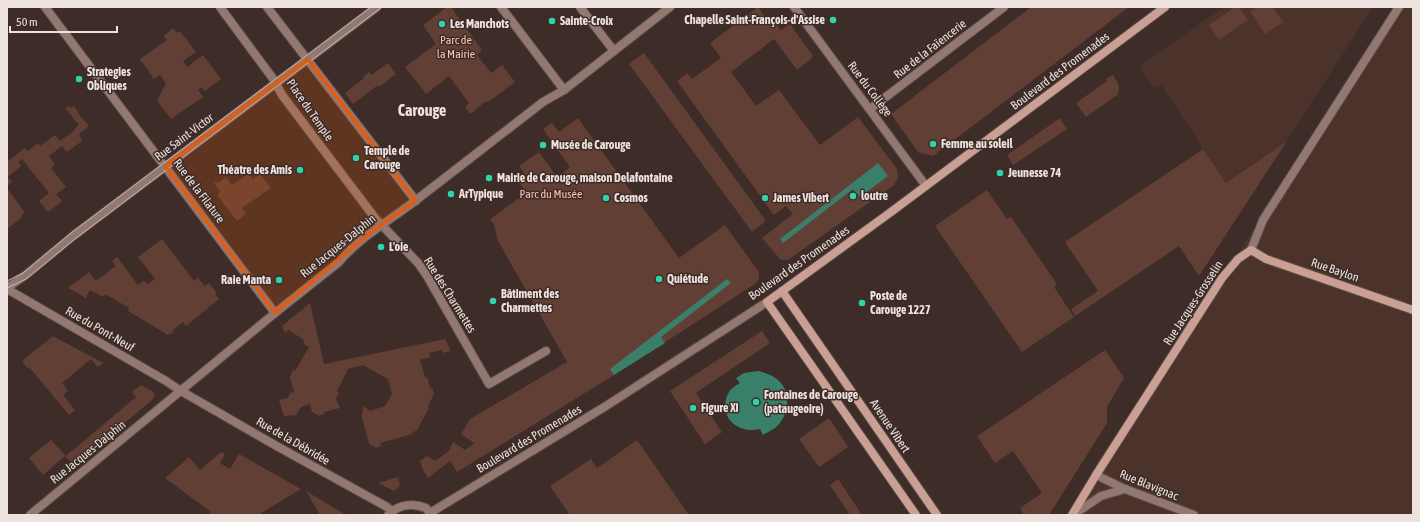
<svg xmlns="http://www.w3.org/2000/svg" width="1420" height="522" font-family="'Asap Condensed',sans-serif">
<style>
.built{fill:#4b332c}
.green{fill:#623f35}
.water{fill:#3a7f6a}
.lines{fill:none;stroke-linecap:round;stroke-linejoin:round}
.minor-casing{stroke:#594944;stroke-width:10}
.tertiary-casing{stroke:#594944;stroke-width:10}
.secondary-casing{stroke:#594944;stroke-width:10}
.minor{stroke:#937871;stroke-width:8}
.tertiary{stroke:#937871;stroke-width:8}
.secondary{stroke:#cba094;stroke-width:8}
.tram{stroke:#c4b7b3;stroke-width:1}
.marked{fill:#e8590c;fill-opacity:0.2;stroke:#e8590c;stroke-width:3;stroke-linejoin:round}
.poi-dot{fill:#2fd4aa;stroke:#3d2c27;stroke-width:1.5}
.labels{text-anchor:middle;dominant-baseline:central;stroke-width:3;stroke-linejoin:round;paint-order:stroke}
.poi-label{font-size:12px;font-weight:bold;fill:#eee2df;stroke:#3d2c27;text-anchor:start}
.park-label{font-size:12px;fill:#fac4b5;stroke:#3d2c27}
.street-label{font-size:12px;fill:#eee2df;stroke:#3d2c27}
.district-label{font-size:16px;font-weight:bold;fill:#eee2df;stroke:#3d2c27}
</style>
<rect width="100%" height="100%" fill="#3d2c27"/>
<g class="built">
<polygon points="1224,7 1373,7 1287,141 1226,183 1161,85 1154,89 1139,66"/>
<polygon points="1396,7 1413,7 1413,515 1070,515"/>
</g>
<g class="green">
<polygon points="447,7 451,7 482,50 477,55 491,73 502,65 515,82 488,102 486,101 470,114 465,107 469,103 449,76 426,94 405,67 436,44 423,25"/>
<polygon points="758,7 770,24 776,24 781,30 790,24 813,56 811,59 797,70 774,39 731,72 756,106 779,90 820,145 858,117 897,169 898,177 894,185 788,260 781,260 762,238 793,214 786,206 774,215 677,81 687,73 692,79 721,58 710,43"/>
<polygon points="1031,7 1129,7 933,156 918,152 891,114"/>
<polygon points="1235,7 1239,7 1248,20 1219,40 1209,25"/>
<polygon points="1258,7 1273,7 1283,22 1265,34 1250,12"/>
<polygon points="173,28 177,33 180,31 196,52 183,61 187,67 203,55 221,79 205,91 202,87 198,90 203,97 171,119 157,101 166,83 160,75 154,79 140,59 167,40 164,36"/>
<polygon points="644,53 766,221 752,232 629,64"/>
<polygon points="388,63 396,74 379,87 378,85 353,104 345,93 363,79 363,77 369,72 371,75"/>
<path d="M1113,75C1117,82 1122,87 1117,95L1086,117L1076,103L1107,81L1106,79Z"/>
<polygon points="69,106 71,108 74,106 81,117 89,126 79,134 82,141 67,152 62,146 49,156 55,165 51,168 66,187 56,194 62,201 48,212 39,201 49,193 22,159 18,162 21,166 8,177 12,182 7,186 7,162 25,148 28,151 38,143 40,146 55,135 60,141 75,130 74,129 79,125 65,108"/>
<polygon points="578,118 679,258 725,225 759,272 759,278 755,284 614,375 457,472 450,461 428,478 423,470 420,461 427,456 435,461 449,451 453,442 465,450 474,443 461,434 470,419 567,362 498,241 494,225 490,219 526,193 519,182 527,177 519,166 539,152 557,177 570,167 543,129 552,123 559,132"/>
<polygon points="1060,118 1067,129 1013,165 1007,155"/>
<polygon points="1287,141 1199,276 1179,246 1075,316 1071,309 1098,291 1065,242 1203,149 1226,183"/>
<polygon points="249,173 253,179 260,174 271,188 242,208 246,214 237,221 217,195 220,192 214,183 217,182 218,183 226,177 232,185"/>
<polygon points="7,188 25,213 21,216 21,218 7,229"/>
<polygon points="987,190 1007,219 1011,217 1057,284 1054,287 1074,317 1022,352 935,226"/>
<polygon points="162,239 194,281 198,278 205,286 209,283 217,293 215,294 219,299 186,326 183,322 173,330 174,332 168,335 128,311 129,308 105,294 103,297 90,290 86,298 68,288 89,272 96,281 116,266 112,261 117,257 138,285 144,281 148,284 155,279 138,257"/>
<polygon points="310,303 324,364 445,339 451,351 443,353 442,350 429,353 430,357 420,360 425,377 428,379 430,388 433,389 434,394 428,406 429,408 417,430 409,435 380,443 381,446 376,448 369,444 362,417 363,406 370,411 385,406 392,394 388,379 363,365 348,369 337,391 339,393 336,399 340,408 324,412 324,414 319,416 312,412 310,404 301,407 296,415 284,416 279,400 288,398 290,393 294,392 290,377 293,370 295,371 309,347 305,345 303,339 288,330 286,333 284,331 282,326"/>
<polygon points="762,331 770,343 696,393 722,432 705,444 670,391"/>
<polygon points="53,336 103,363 98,367 91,359 62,383 68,391 63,395 75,410 69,415 29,367 27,368 22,361"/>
<polygon points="1105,350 1124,378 1107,407 1107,423 1049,515 1024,515 1020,508 1042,493 1013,451 995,463 977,436"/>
<polygon points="141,385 154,392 155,396 151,401 74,465 65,456 43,475 29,458 51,440 66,456 136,397 132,392"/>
<polygon points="829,418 848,447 819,467 799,439"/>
<polygon points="637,440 689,515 570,515 550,486 591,459 597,468"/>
<polygon points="221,452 225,454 220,463 230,469 239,454 301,489 258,515 207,515 211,512 165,478 189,457 200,470"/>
<polygon points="398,477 400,486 394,491 378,483"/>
<polygon points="838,479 862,515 850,515 830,485"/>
<polygon points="306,491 346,515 320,515"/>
</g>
<g class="water">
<polygon points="878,163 888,176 860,197 853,189 783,243 780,239"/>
<polygon points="727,279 731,283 661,337 665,343 614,375 610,369"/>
<path d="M759,371C766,373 772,375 778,380C791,391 789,413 779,424C775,429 768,432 763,435L760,429C738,435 717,416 728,394C730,389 735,386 740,383L736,378L744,373Z"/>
</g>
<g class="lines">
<g class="minor-casing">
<g id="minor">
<polyline points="45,7 275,313"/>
<polyline points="220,7 274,80 282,95 375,218 418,263 427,276 489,384 546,351"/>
<polyline points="267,7 416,201"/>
<polyline points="501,7 564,90"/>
<polyline points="580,7 614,51"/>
<polyline points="794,7 926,186"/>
<polyline points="870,109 1004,7"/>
<polyline points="7,288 27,274 73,236 377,7"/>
<polyline points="7,289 166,381 181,391 273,444 387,507 392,511"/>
<polyline points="1096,475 1125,489 1194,515"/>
<path d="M30,515L275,313L339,262C360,237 389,221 415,201C458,168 500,135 543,102L564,90L670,7"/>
<polyline points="1073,515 1101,496 1125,489"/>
</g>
</g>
<g class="tertiary-casing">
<g id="tertiary">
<polyline points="1251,250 1263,220 1399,7"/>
<polyline points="430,513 606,406 767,302"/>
<path d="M388,515C399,504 413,503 426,508L431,515"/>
</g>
</g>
<g class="secondary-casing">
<g id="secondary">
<polyline points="782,291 937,515"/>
<polyline points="916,515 767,302 891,212 1165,7"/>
<polyline points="1072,515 1096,475 1222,278 1238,259 1251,250 1266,259 1413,310"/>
</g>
</g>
<use href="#minor" class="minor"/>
<use href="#tertiary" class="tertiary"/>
<use href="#secondary" class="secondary"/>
<g class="tram">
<polyline points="7,281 23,273 71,233 371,7"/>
<polyline points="7,288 26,279 75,239 382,7"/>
</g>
</g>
<path class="marked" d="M308,59L416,201L370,233L275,313L165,166Z"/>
<g class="poi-dot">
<circle cx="833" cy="20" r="4"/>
<circle cx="552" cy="21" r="4"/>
<circle cx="442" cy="24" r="4"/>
<circle cx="79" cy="79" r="4"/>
<circle cx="933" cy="144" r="4"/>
<circle cx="543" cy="145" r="4"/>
<circle cx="356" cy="158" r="4"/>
<circle cx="300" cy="170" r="4"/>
<circle cx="1000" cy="173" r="4"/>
<circle cx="489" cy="178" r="4"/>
<circle cx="451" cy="194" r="4"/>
<circle cx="853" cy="196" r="4"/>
<circle cx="606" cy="198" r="4"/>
<circle cx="765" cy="198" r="4"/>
<circle cx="381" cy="247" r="4"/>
<circle cx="659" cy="279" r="4"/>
<circle cx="279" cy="280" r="4"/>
<circle cx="493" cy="301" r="4"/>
<circle cx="862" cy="303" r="4"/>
<circle cx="756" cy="402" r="4"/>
<circle cx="693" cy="408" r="4"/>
</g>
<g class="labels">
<g class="poi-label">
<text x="825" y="20" text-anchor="end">Chapelle Saint-François-d'Assise</text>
<text x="560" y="21">Sainte-Croix</text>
<text x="450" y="24">Les Manchots</text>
<text x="87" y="72">Strategies<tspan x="87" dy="14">Obliques</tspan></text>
<text x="941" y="144">Femme au soleil</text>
<text x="551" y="145">Musée de Carouge</text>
<text x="364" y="151">Temple de<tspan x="364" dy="14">Carouge</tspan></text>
<text x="292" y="170" text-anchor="end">Théatre des Amis</text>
<text x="1008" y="173">Jeunesse 74</text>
<text x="497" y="178">Mairie de Carouge, maison Delafontaine</text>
<text x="459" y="194">ArTypique</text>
<text x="861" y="196">loutre</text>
<text x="614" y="198">Cosmos</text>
<text x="773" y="198">James Vibert</text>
<text x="389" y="247">L'oie</text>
<text x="667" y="279">Quiétude</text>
<text x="271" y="280" text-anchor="end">Raie Manta</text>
<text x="501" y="294">Bâtiment des<tspan x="501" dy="14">Charmettes</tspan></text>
<text x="870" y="296">Poste de<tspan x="870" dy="14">Carouge 1227</tspan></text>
<text x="764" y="395">Fontaines de Carouge<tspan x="764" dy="14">(pataugeoire)</tspan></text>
<text x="701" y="408">Figure XI</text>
</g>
<g class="park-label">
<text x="456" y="40">Parc de<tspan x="456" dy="14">la Mairie</tspan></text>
<text x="551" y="194">Parc du Musée</text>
</g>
<g class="street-label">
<text transform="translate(930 49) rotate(-38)">Rue de la Faïencerie</text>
<text transform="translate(1060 71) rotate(-37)">Boulevard des Promenades</text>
<text transform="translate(870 89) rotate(53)">Rue du Collège</text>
<text transform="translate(310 110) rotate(55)">Place du Temple</text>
<text transform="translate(184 137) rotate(-37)">Rue Saint-Victor</text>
<text transform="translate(199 191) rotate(53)">Rue de la Filature</text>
<text transform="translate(338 246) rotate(-39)">Rue Jacques-Dalphin</text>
<text transform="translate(799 263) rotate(-35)">Boulevard des Promenades</text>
<text transform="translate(1335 270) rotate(19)">Rue Baylon</text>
<text transform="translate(450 295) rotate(58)">Rue des Charmettes</text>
<text transform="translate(1193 303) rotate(-57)">Rue Jacques-Grosselin</text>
<text transform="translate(100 329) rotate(30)">Rue du Pont-Neuf</text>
<text transform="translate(890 426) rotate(56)">Avenue Vibert</text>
<text transform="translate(529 439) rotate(-31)">Boulevard des Promenades</text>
<text transform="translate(293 441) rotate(30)">Rue de la Débridée</text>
<text transform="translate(88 452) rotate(-39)">Rue Jacques-Dalphin</text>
<text transform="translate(1149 485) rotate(22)">Rue Blavignac</text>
</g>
<g class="district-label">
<text x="422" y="110">Carouge</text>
</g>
</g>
<rect width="1420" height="522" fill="none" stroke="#eee2df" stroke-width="16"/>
<path d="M10 26v6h107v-6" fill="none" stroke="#eee2df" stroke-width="2"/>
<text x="16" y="26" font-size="12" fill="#eee2df" stroke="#3d2c27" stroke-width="3" paint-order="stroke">50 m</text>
</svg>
